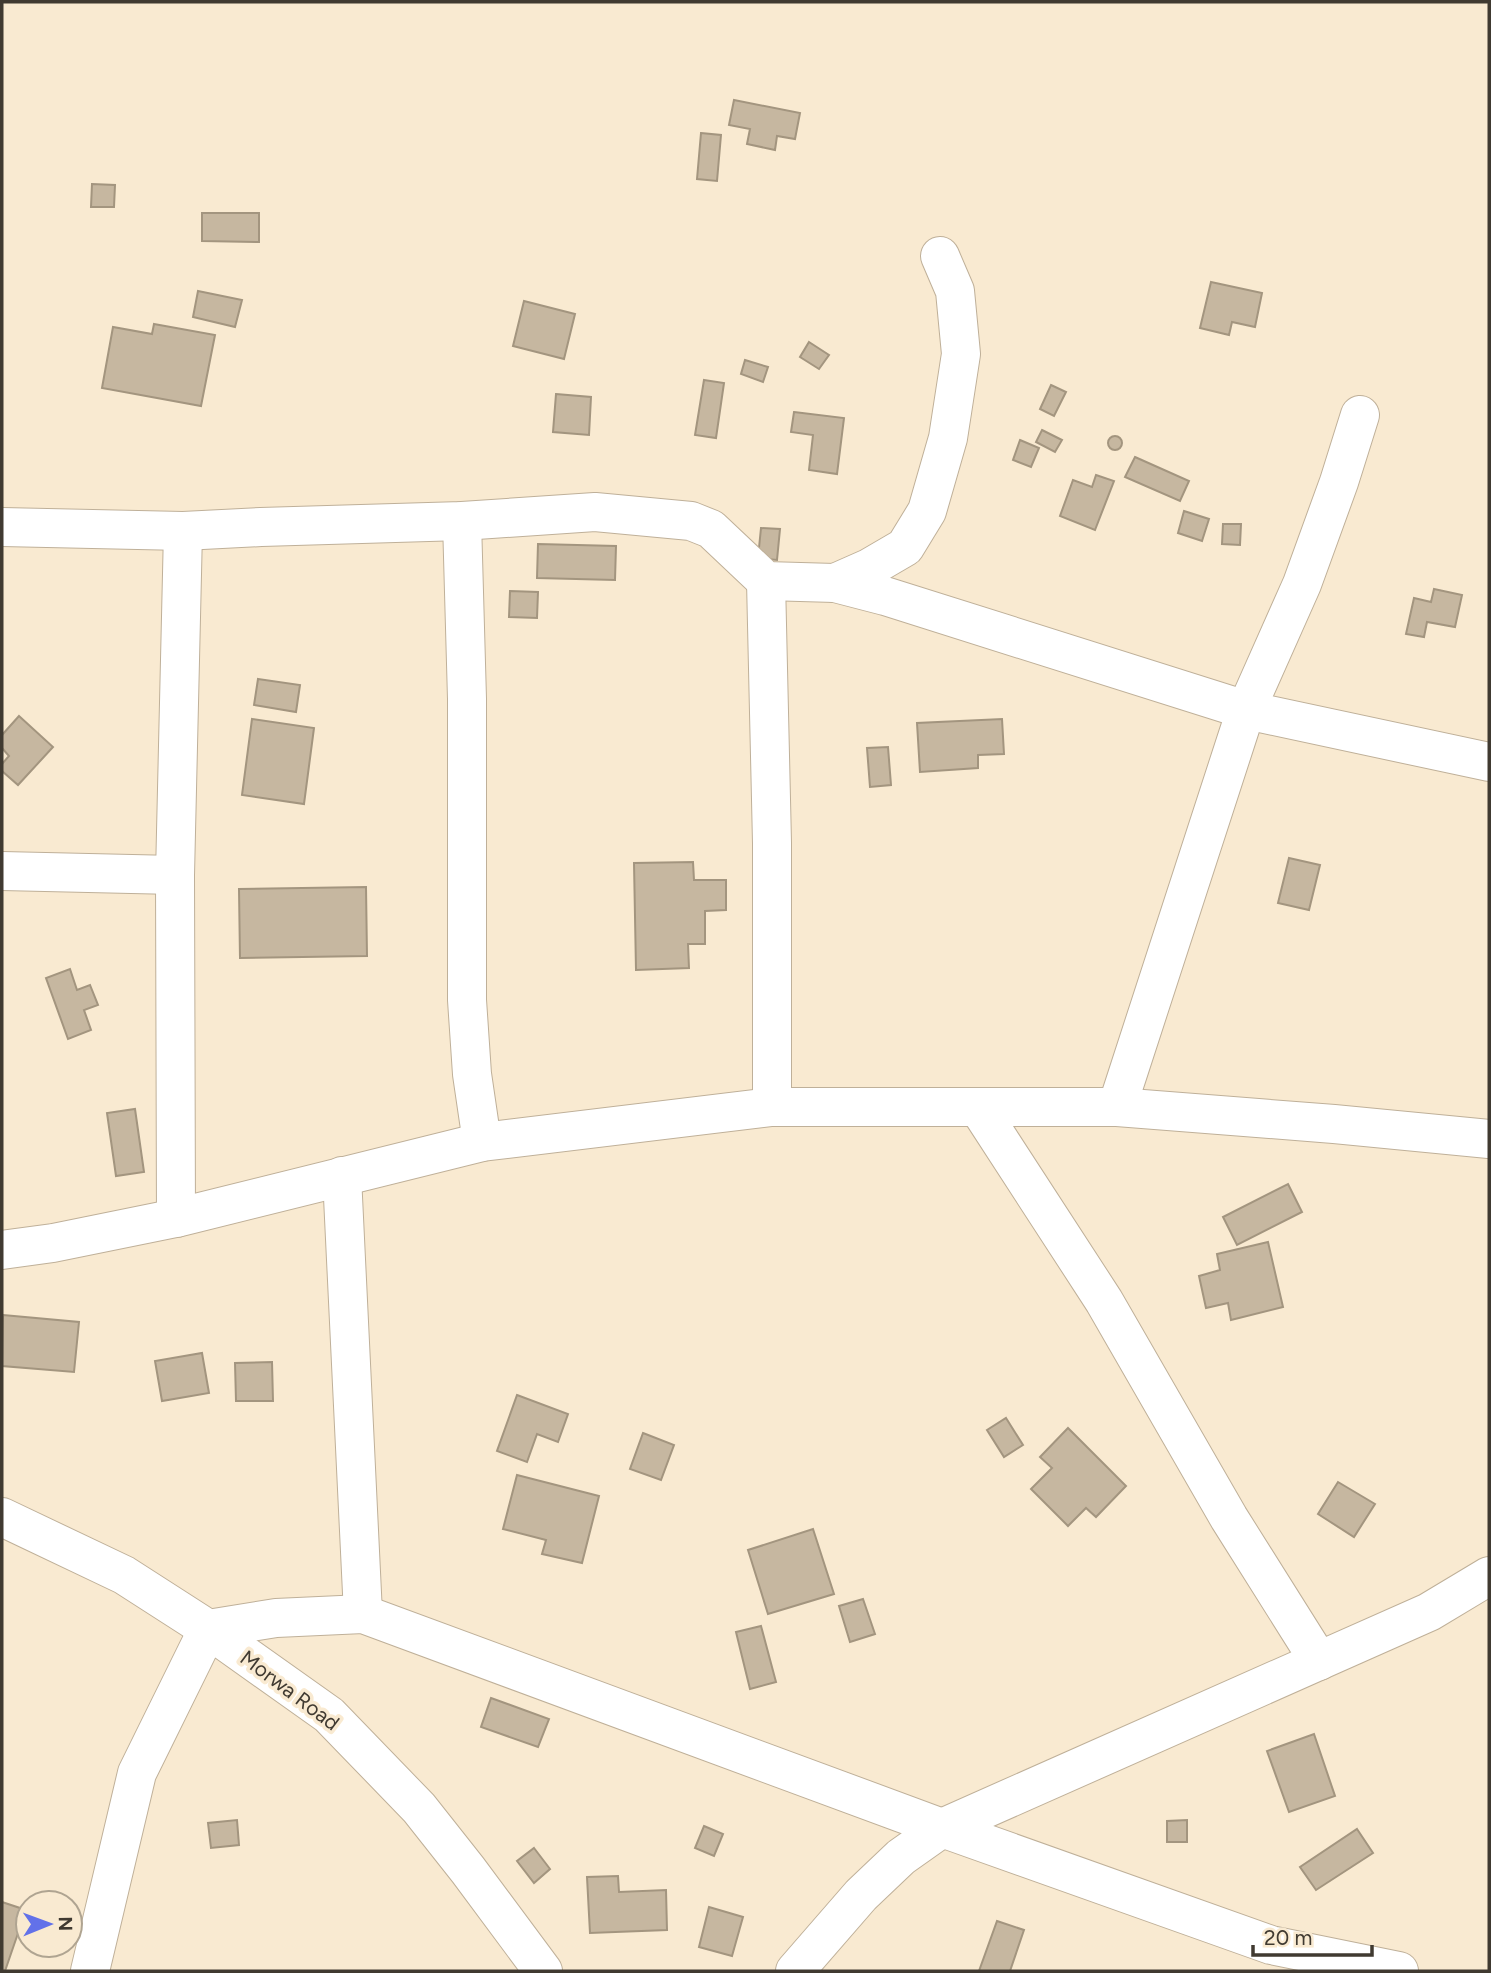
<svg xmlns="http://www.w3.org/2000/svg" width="1491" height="1973" font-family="Figtree,sans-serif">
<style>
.building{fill:#c6b7a0;stroke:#a3957f;stroke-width:2}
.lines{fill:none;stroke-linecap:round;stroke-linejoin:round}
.street-casing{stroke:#bfb099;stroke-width:40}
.secondary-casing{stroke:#bfb099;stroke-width:40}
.street{stroke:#fff;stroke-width:38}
.secondary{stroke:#fff;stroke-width:38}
.labels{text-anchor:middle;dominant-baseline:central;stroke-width:7;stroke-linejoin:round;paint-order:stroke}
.street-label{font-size:21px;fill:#403a31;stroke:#f9ead1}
</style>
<rect width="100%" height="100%" fill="#f9ead1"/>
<g class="building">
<polygon points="734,100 800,113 795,139 777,136 775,150 747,144 750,129 729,125"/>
<polygon points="701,133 721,135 717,181 697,179"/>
<polygon points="92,184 115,185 114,207 91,207"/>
<polygon points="202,213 259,213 259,242 202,241"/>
<polygon points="1211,282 1262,293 1255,327 1232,322 1229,335 1200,328"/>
<polygon points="198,291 242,300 235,327 193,317"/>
<polygon points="524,301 575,314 564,359 513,346"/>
<polygon points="154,324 215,335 201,406 102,388 113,327 152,334"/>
<polygon points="809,342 829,355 819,369 800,357"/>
<polygon points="745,360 768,367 763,382 741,374"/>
<polygon points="704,380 724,383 716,438 695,435"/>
<polygon points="1051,385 1066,392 1054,416 1040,409"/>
<polygon points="556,394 591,397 589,435 553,432"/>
<polygon points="794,412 844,418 837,474 809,470 813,435 791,432"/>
<polygon points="1042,430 1062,440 1055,452 1036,442"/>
<circle cx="1115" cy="443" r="7"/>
<polygon points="1020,440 1039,448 1031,467 1013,460"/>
<polygon points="1135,457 1189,481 1180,501 1125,477"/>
<polygon points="1096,475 1114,481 1095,530 1060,516 1073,480 1092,487"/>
<polygon points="1184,511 1209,519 1202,541 1178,533"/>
<polygon points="1223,524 1241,524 1240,545 1222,544"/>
<polygon points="761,528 780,529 777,560 758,558"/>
<polygon points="538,544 616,546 615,580 537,578"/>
<polygon points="1434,589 1462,595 1455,627 1427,622 1424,637 1406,634 1414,598 1431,602"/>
<polygon points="510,591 538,592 537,618 509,617"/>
<polygon points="258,679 300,685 296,712 254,705"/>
<polygon points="19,716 53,747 18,785 2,771 2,764 9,756 2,748 2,735"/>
<polygon points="252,719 314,728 304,804 242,795"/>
<polygon points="1002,719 1004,754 978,755 978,768 920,772 917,723"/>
<polygon points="888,747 891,785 870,787 867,748"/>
<polygon points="1289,858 1320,865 1309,910 1278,903"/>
<polygon points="693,862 694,880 726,880 726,910 705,911 705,944 688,944 689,968 636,970 634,863"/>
<polygon points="366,887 367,956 240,958 239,889"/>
<polygon points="70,969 77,990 90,985 98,1005 84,1010 91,1030 68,1039 46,978"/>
<polygon points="135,1109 144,1172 116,1176 107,1113"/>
<polygon points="1288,1184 1302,1212 1237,1245 1223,1217"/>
<polygon points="1268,1242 1283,1307 1231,1320 1228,1303 1206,1308 1199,1276 1220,1270 1217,1254"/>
<polygon points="3,1315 79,1322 74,1372 2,1366"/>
<polygon points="202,1353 209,1393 162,1401 155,1361"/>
<polygon points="272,1362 273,1401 236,1401 235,1363"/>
<polygon points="517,1395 568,1414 558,1442 537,1434 527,1462 497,1451"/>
<polygon points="1006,1418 1023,1445 1004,1457 987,1430"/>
<polygon points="1068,1428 1126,1486 1096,1517 1086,1508 1068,1526 1031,1489 1052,1468 1040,1457"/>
<polygon points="643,1433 674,1445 661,1480 630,1469"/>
<polygon points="517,1475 599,1496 582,1563 542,1554 546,1540 503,1529"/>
<polygon points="1338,1482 1375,1504 1354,1537 1318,1514"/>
<polygon points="813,1529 834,1594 768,1614 748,1550"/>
<polygon points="863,1599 875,1634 850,1642 839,1606"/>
<polygon points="761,1626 776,1682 750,1689 736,1632"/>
<polygon points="491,1698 549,1719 538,1747 481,1727"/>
<polygon points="1314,1734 1335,1796 1289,1812 1267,1751"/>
<polygon points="237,1820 239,1845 211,1848 208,1823"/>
<polygon points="1187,1820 1187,1842 1167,1842 1167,1821"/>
<polygon points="704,1826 723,1834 714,1856 695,1848"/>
<polygon points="1357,1829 1373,1853 1316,1890 1300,1867"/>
<polygon points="534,1848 550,1869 534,1883 517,1861"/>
<polygon points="618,1876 619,1892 666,1890 667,1930 590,1933 587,1877"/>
<polygon points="2,1902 26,1910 5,1971 2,1971"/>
<polygon points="709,1907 743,1917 732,1956 699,1947"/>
<polygon points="997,1921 1024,1930 1010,1971 979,1971"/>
</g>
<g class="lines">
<g class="street-casing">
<g id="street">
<polyline points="462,521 467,699 467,1000 472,1074 482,1142"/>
<polyline points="2,527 183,531 261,527 462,521 595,512 691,521 711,529 766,581 835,583 885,596 1246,710 1489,762"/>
<polyline points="766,581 772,843 772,1107"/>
<polyline points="835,583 869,568 905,547 927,511 948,438 961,354 955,291 940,256"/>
<polyline points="2,871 175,875"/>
<polyline points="978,1107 1104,1301 1229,1518 1319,1661"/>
<polyline points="1117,1107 1246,710 1302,584 1339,482 1360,415"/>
<polyline points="342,1176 363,1614"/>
<polyline points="176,1218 175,875 183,531"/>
<polyline points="2,1250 53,1243 176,1218 482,1142 772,1107 1117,1107 1334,1124 1489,1139"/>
<polyline points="90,1971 137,1773 208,1629 276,1618 363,1614 942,1828"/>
<polyline points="795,1971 861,1895 901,1857 942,1828"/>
<polyline points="1399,1971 1271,1945 942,1828 1429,1612 1489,1576"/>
</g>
</g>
<g class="secondary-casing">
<polyline id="secondary" points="2,1517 124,1575 208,1629 329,1715 419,1808 468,1870 543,1971"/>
</g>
<use href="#street" class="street"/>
<use href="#secondary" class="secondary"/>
</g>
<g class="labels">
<g class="street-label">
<text transform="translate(290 1690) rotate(37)">Morwa Road</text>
</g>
</g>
<rect width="1491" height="1973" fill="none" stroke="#403a31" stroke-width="7"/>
<g transform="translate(49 1924) rotate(89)"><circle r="33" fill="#f9ead1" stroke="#afa491" stroke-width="2"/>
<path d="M0-5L12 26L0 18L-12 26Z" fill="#6271e9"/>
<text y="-10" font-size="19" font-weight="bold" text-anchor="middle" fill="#403a31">N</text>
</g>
<path d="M1253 1945v10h119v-10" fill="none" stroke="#403a31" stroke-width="3.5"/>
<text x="1264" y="1945" font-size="21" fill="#403a31" stroke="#f9ead1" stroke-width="5" paint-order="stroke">20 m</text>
</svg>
